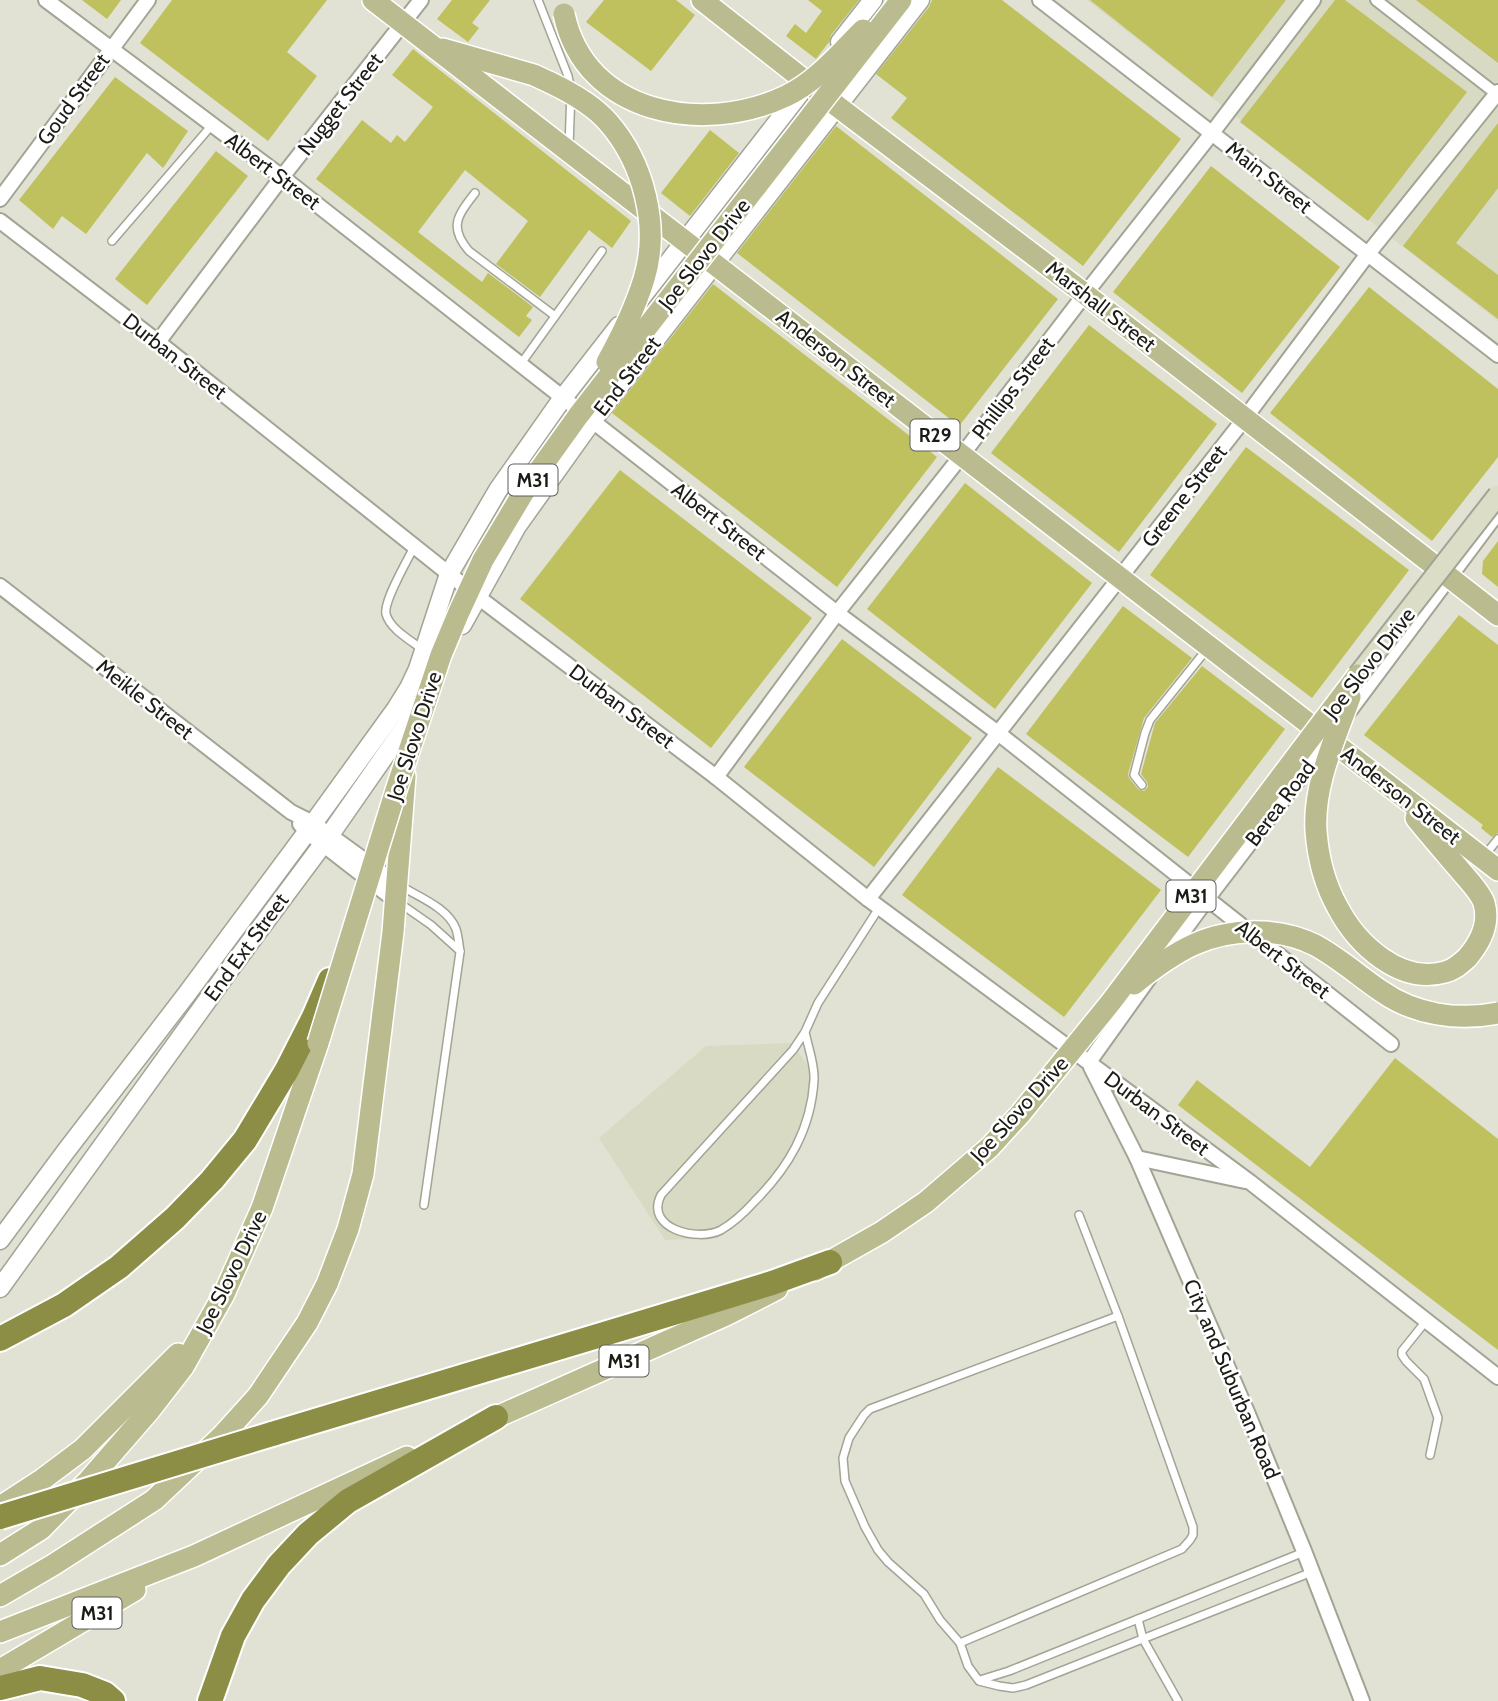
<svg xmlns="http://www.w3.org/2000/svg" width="1498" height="1701" font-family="Cabin,sans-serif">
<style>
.built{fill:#d8dac3}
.building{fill:#bec15d}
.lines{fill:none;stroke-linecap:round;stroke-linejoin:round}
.service-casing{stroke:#a2a495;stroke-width:10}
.pedestrian-casing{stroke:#a2a495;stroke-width:14}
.minor-casing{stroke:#a2a495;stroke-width:18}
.tertiary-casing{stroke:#a2a495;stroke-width:21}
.primary-casing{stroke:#fff;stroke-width:24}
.motorway-casing{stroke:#fff;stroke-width:28}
.service{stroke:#fff;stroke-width:7}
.pedestrian{stroke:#fff;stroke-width:10}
.minor{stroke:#fff;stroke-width:14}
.tertiary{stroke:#fff;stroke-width:18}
.primary{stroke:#babb8f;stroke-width:21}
.motorway{stroke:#8c8e45;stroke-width:24}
.secondary-bridge-casing{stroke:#a2a495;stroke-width:23;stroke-linecap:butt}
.primary-bridge-casing{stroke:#fff;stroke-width:24;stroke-linecap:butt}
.motorway-bridge-casing{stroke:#fff;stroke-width:28;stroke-linecap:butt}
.secondary-bridge{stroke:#dcddc7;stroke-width:19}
.primary-bridge{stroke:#babb8f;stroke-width:21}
.motorway-bridge{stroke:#8c8e45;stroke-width:24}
.labels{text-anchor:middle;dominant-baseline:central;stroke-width:5;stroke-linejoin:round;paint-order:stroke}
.shield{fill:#fff;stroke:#5f605c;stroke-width:2}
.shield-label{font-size:19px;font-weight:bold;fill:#1b1c16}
.street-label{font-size:21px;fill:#1b1c16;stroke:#fff}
</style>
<rect width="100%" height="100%" fill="#e1e2d3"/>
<g class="built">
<polygon points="1087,0 1498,0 1498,321"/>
<polygon points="793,1043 814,1076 809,1114 773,1183 718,1238 665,1240 599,1138 706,1046"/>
</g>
<g class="building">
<polygon points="82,0 121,0 107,19"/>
<polygon points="172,0 327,0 287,52 317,76 268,141 140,43"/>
<polygon points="452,0 490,0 472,23 479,28 468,42 437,19"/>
<polygon points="604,0 676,0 695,15 651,71 586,22"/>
<polygon points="808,0 859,0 831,35 829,42 816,59 786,36 795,24 806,33 822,11"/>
<polygon points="932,0 1002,0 1181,139 1083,266 891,118 907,98 876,74 929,7"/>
<polygon points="1090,0 1286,0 1212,97"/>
<polygon points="1335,0 1345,0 1467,92 1368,221 1240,122"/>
<polygon points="1416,0 1498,0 1498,63"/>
<polygon points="413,49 631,221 612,248 589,230 540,297 496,264 528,221 465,170 418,232 482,282 488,273 533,307 526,316 532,320 519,337 316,179 362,120 391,143 397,135 405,142 433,107 392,75"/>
<polygon points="115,77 188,131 163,168 147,153 86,234 62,216 53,229 19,200"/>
<polygon points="1498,123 1498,188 1456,243 1498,275 1498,319 1403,246"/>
<polygon points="836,126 1058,299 959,426 737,253"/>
<polygon points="710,130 739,153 690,216 661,193"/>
<polygon points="216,151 248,176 147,305 115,279"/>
<polygon points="1211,166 1340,267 1242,393 1113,292"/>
<polygon points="713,284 937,457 837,587 612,413"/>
<polygon points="1369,287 1498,389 1498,457 1432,541 1270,413"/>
<polygon points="1089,325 1217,424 1119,552 991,453"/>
<polygon points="1246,447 1409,570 1312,698 1150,575"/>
<polygon points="620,470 812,618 711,748 520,599"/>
<polygon points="965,483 1092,583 995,709 867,609"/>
<polygon points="1498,541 1498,587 1482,574 1483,561"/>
<polygon points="1123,606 1192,658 1144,718 1128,774 1129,778 1138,789 1144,791 1148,787 1147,782 1141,774 1155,723 1202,666 1285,729 1188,857 1026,734"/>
<polygon points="1459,615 1498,645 1498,833 1492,837 1481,828 1483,825 1364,735"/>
<polygon points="842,639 972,738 874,867 744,767"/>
<polygon points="998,767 1161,890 1064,1017 902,895"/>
<polygon points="1395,1058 1498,1139 1498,1350 1178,1105 1197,1080 1310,1167"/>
</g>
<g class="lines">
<g class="service-casing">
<g id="service">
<polyline points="538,0 568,76 571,91 569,147"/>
<path d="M475,193C458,215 448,227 469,251L555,316"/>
<polyline points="112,241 212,125"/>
<polyline points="520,365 602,251"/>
<path d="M414,547C408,559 383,602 386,614C390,629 410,640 422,649"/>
<polyline points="1142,785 1134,775 1145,733 1150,720 1207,649"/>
<polyline points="1485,855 1498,839"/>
<path d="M401,886C419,897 448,908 456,929C458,935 459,944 460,952L424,1205"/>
<polyline points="398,902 431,925 460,951"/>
<path d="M805,1032C808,1047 815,1065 814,1080C811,1129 789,1167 754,1202C745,1212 733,1223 721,1230C698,1242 644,1229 661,1195L793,1050L805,1032L818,1003L879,908"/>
<polyline points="1118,1316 870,1409 864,1415 849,1438 843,1458 845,1481 865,1527 878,1550 888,1562 924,1594 940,1620 960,1643 968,1666 979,1681 999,1686 1013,1688 1026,1685 1312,1572"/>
<polyline points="1426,1321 1402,1351 1402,1355 1406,1361 1424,1379 1438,1418 1430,1455"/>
<polyline points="1138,1619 1143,1639 1178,1701"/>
<polyline points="960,1643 1182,1549 1190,1540 1193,1535 1193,1527 1118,1316 1079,1215"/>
<polyline points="980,1680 1009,1671 1304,1552"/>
</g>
</g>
<g class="pedestrian-casing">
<polyline id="pedestrian" points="1376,0 1498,95"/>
</g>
<g class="minor-casing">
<g id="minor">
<polyline points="46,0 282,177 837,613 998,733 1391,1044"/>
<polyline points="1040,0 1498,355"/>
<polyline points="0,199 148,0"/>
<polyline points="0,221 158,342 478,597 716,777 868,899 1250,1182 1498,1377"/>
<polyline points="158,342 282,177 421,0"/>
<polyline points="0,586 291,812 313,823 397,884"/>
<polyline points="1350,710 1498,512"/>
<polyline points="716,777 837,613 962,455 1085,294 1212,133 1313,0"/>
<polyline points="300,824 307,832 396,901"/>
<polyline points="868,899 1245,418 1367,255 1498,92"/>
<polyline points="1165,956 1207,899 1330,738"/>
<polyline points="1089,1062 1149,978"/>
<polyline points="1091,1067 1137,1158 1247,1412 1304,1551 1362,1701"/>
<polyline points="1137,1158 1245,1181"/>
</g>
</g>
<g class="tertiary-casing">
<g id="tertiary">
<polyline points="840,42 873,0"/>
<polyline points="640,299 804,88"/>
<polyline points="462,625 517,526 592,421 920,0"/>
<polyline points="0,1240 66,1151 186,995 307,832 396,709 409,688 418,669 449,574 498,490 562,399 619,326"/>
<polyline points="0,1288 230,969 329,836 409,721 418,705"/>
</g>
</g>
<g class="primary-casing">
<g id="primary">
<polyline points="373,0 1498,870"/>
<polyline points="702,0 837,106 1085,294 1498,615"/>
<polyline points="443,49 534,75 551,83"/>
<path d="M1416,818C1432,838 1449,857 1465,876C1472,884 1481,894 1484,903C1490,924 1480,943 1467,958"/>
<polyline points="815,1270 882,1232 926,1202 990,1147 1021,1113"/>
<polyline points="481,1424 726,1315 777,1289"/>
<polyline points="0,1507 43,1479 83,1449 178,1354"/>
<polyline points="0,1555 41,1529 89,1480 149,1411 183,1367 224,1294 262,1208 318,1043"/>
<polyline points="0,1596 53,1565 154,1500 221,1437 258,1396 307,1323 327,1284 348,1229 363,1174 393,932 405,776"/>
<polyline points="0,1632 194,1556 407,1457"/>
<polyline points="0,1670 135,1590"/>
</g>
</g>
<g class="motorway-casing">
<g id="motorway">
<polyline points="0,1339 64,1305 119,1267 175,1218 212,1180 245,1140 287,1070 314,1017 330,980"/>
<polyline points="272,1434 634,1325 772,1283 830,1262"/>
<polyline points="0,1688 40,1678 82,1685 105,1694 113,1701"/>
<polyline points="210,1701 233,1636 253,1600 279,1565 308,1534 348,1501 496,1417"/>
</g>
</g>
<use href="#service" class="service"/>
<use href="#pedestrian" class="pedestrian"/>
<use href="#minor" class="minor"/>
<use href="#tertiary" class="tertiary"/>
<use href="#primary" class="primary"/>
<use href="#motorway" class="motorway"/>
<g class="secondary-bridge-casing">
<polyline id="secondary-bridge" points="1358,675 1498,495"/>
</g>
<g class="primary-bridge-casing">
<g id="primary-bridge">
<path d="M564,14C585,115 704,135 786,96C816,82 840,53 863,30"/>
<path d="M551,83C572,93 593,105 608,122C644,163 660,227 644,279C635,308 622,335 607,362"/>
<path d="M1350,697C1335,739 1313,785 1316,831C1318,857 1325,885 1338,908C1357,944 1400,985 1445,972C1454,970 1460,964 1467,958"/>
<path d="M1134,984C1175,951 1209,929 1264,932C1282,933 1299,937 1315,945C1339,958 1359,976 1381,991C1415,1015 1458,1021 1498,1013"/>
<polyline points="318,1043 396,790 441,655 459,612 483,560 525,490 578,416 901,0"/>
<polyline points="1021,1113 1111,1002 1358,675"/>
</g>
</g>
<g class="motorway-bridge-casing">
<polyline id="motorway-bridge" points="0,1517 272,1434"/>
</g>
<use href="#secondary-bridge" class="secondary-bridge"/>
<use href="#primary-bridge" class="primary-bridge"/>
<use href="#motorway-bridge" class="motorway-bridge"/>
</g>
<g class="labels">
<g class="shield">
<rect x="910.5" y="419.5" width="49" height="31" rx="5"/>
<rect x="508.5" y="464.5" width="49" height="31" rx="5"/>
<rect x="1166.5" y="880.5" width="49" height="31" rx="5"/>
<rect x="599.5" y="1345.5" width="49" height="31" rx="5"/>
<rect x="72.5" y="1597.5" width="49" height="31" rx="5"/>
</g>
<g class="shield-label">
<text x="935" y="435">R29</text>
<text x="533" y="480">M31</text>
<text x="1191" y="896">M31</text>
<text x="624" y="1361">M31</text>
<text x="97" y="1613">M31</text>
</g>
<g class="street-label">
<text transform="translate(73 99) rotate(-54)">Goud Street</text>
<text transform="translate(340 104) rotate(-52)">Nugget Street</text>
<text transform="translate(273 171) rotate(37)">Albert Street</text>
<text transform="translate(1269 177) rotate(38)">Main Street</text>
<text transform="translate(704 254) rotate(-52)">Joe Slovo Drive</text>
<text transform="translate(1101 306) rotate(38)">Marshall Street</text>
<text transform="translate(175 356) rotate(38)">Durban Street</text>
<text transform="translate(836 358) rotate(38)">Anderson Street</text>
<text transform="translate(627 376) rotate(-52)">End Street</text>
<text transform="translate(1013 388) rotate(-53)">Phillips Street</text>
<text transform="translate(1184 496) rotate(-52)">Greene Street</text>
<text transform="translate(719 521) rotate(38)">Albert Street</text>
<text transform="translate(1369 663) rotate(-52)">Joe Slovo Drive</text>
<text transform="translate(145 699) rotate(38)">Meikle Street</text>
<text transform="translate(622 706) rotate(37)">Durban Street</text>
<text transform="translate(414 736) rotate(-72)">Joe Slovo Drive</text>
<text transform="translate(1401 795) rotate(38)">Anderson Street</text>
<text transform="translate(1280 803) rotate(-53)">Berea Road</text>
<text transform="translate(246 947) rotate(-54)">End Ext Street</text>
<text transform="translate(1283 959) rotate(38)">Albert Street</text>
<text transform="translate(1019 1109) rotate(-48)">Joe Slovo Drive</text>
<text transform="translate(1157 1113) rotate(37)">Durban Street</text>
<text transform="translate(231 1272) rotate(-64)">Joe Slovo Drive</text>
<text transform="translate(1232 1379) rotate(67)">City and Suburban Road</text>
</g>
</g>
</svg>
